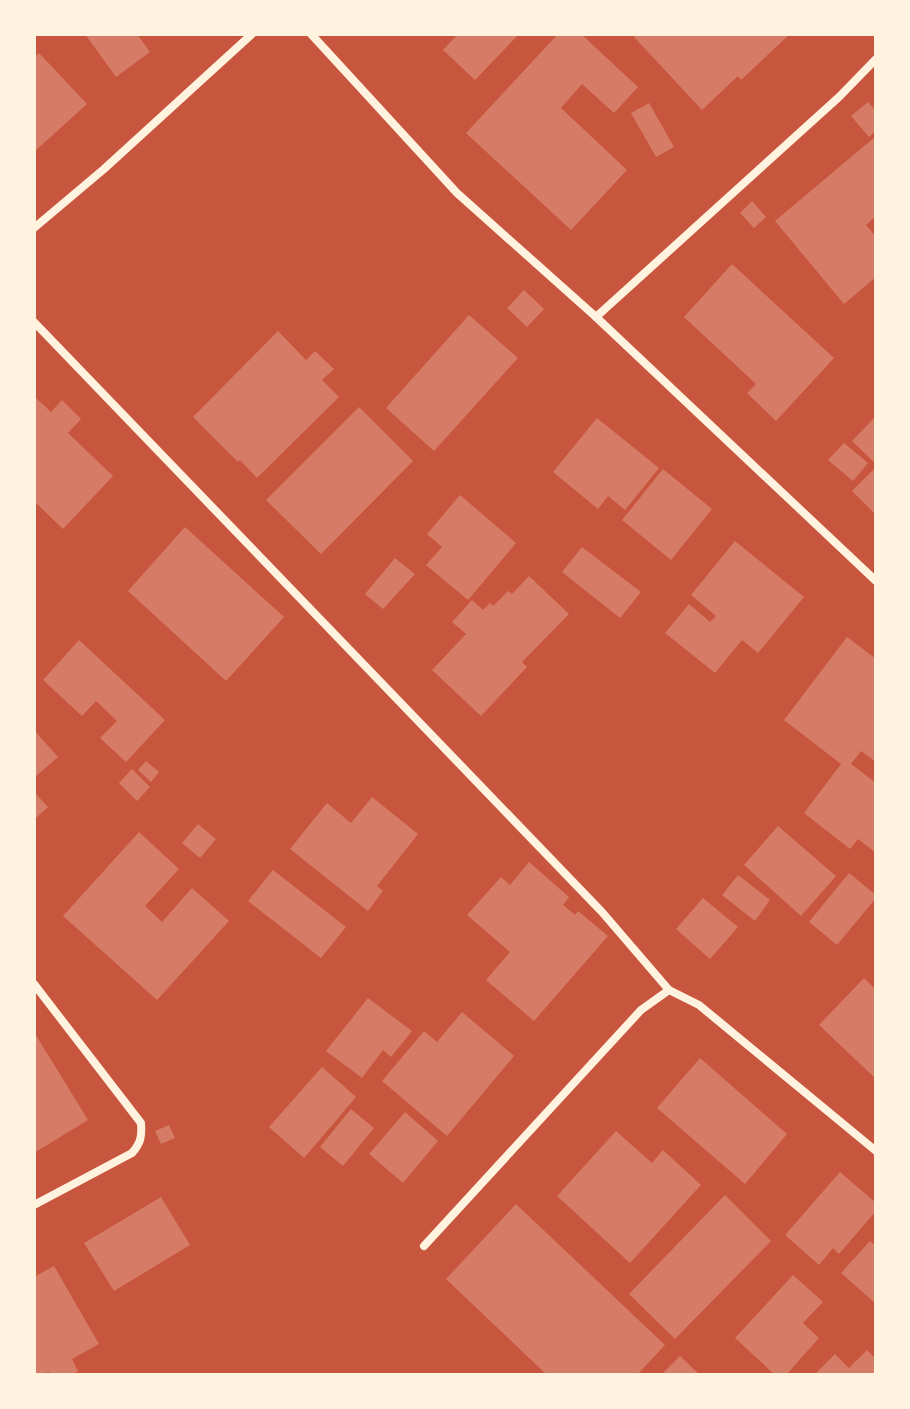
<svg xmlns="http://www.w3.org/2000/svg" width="910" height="1409" font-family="Poppins,sans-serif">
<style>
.building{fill:#d67c66}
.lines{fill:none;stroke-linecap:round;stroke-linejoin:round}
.minor{stroke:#fff3e0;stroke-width:8}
</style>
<rect width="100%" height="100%" fill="#c8553d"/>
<g class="building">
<polygon points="85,34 137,34 150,52 116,77"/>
<polygon points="458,34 519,34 475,80 443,50"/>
<polygon points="558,34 581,34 638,87 614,113 582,84 561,108 627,170 571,230 466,133"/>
<polygon points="637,34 790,34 741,80 738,76 702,110 634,37"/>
<polygon points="39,53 87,104 34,152 34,58"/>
<polygon points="868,102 876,111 876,131 869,137 851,116"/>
<polygon points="649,103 674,147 656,157 631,113"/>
<polygon points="876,136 876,216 866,225 876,237 876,277 844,304 775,221"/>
<polygon points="752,201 766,217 754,228 740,213"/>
<polygon points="732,264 834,358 776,421 747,393 756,384 684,317"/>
<polygon points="524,290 544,309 527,327 507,308"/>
<polygon points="469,315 518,358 434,451 386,408"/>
<polygon points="278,331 306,360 315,351 334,369 322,380 339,397 257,478 240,460 238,462 193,417"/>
<polygon points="34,396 51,412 62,400 81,419 68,433 113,476 63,529 34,501"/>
<polygon points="359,407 413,461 321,554 266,500"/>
<polygon points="876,416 876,464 852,441"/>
<polygon points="597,418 659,468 625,510 608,496 598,509 553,472"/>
<polygon points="844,443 868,463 853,481 828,460"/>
<polygon points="876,467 876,515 852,491"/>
<polygon points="663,469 712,509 671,560 622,520"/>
<polygon points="460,495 516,543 468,600 426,565 442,547 427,534"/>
<polygon points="185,527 284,617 226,681 128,591"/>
<polygon points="735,541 804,597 758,653 742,640 715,673 665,633 689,604 710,622 716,616 691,595"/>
<polygon points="582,547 641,592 620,618 562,572"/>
<polygon points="395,558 415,574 383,609 365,594"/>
<polygon points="529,576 569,614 522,662 527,667 481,716 432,670 466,634 452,622 472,600 483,610 490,603 493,606 508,591 512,594"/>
<polygon points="847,637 876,659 876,762 861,751 851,764 876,783 876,853 858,839 850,849 804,813 841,764 784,720"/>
<polygon points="79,640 165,720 126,762 100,738 117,721 96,701 82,716 43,680"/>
<polygon points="34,730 58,757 34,778"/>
<polygon points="146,761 159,772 151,782 138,770"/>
<polygon points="132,769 150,787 137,801 119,783"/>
<polygon points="34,792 48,807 34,820"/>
<polygon points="372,797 418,834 377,886 383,891 368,911 290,849 327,803 351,823"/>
<polygon points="198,824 216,839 200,858 182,843"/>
<polygon points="778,826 836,876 801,916 744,865"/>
<polygon points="139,832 179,869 145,906 162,922 192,888 229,921 157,1000 63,916"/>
<polygon points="529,862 569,897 563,905 575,915 578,911 608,936 534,1021 486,980 510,952 467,915 501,877 510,885"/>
<polygon points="273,870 346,927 321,958 248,901"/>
<polygon points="849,873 876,895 876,898 837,945 809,922"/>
<polygon points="738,875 770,900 755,921 722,895"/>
<polygon points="703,898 738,927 710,959 676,929"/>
<polygon points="864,978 876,990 876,1079 819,1025"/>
<polygon points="368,998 412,1031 391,1057 383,1050 362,1078 326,1051"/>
<polygon points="462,1012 514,1056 447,1136 382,1081 424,1031 437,1042"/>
<polygon points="34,1032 88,1120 34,1153"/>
<polygon points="700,1058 787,1134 745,1184 657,1108"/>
<polygon points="322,1067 356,1097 304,1158 269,1127"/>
<polygon points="351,1109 374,1128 343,1166 320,1147"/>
<polygon points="405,1112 438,1141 403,1183 369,1154"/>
<polygon points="169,1125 175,1138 161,1144 155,1131"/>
<polygon points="616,1131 652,1163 663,1150 701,1185 630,1263 557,1196"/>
<polygon points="840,1172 876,1203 876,1211 839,1254 833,1248 819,1265 785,1235"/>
<polygon points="725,1195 771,1241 675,1339 629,1294"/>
<polygon points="161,1197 190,1245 114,1291 84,1243"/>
<polygon points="516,1204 665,1345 637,1375 547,1375 446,1279"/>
<polygon points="870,1241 876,1246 876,1304 841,1273"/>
<polygon points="54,1266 99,1344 72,1359 78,1371 71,1375 50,1375 49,1372 34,1375 34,1277"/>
<polygon points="793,1275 823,1302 803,1323 819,1338 786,1375 775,1375 735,1338"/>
<polygon points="867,1350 876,1359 876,1375 814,1375 835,1354 849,1368"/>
<polygon points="680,1356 700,1375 661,1375"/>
</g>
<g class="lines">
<g class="minor">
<polyline points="311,34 457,193 596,317 876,581"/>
<polyline points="34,228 104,169 252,34"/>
<polyline points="596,317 839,97 876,59"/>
<polyline points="34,322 602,912 669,990"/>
<path d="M34,984L141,1123C142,1136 141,1143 132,1153L34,1205"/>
<polyline points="424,1246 641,1010 669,990 699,1005 876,1151"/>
</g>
</g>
<rect width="910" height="1409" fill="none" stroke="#fff3e0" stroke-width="72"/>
</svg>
